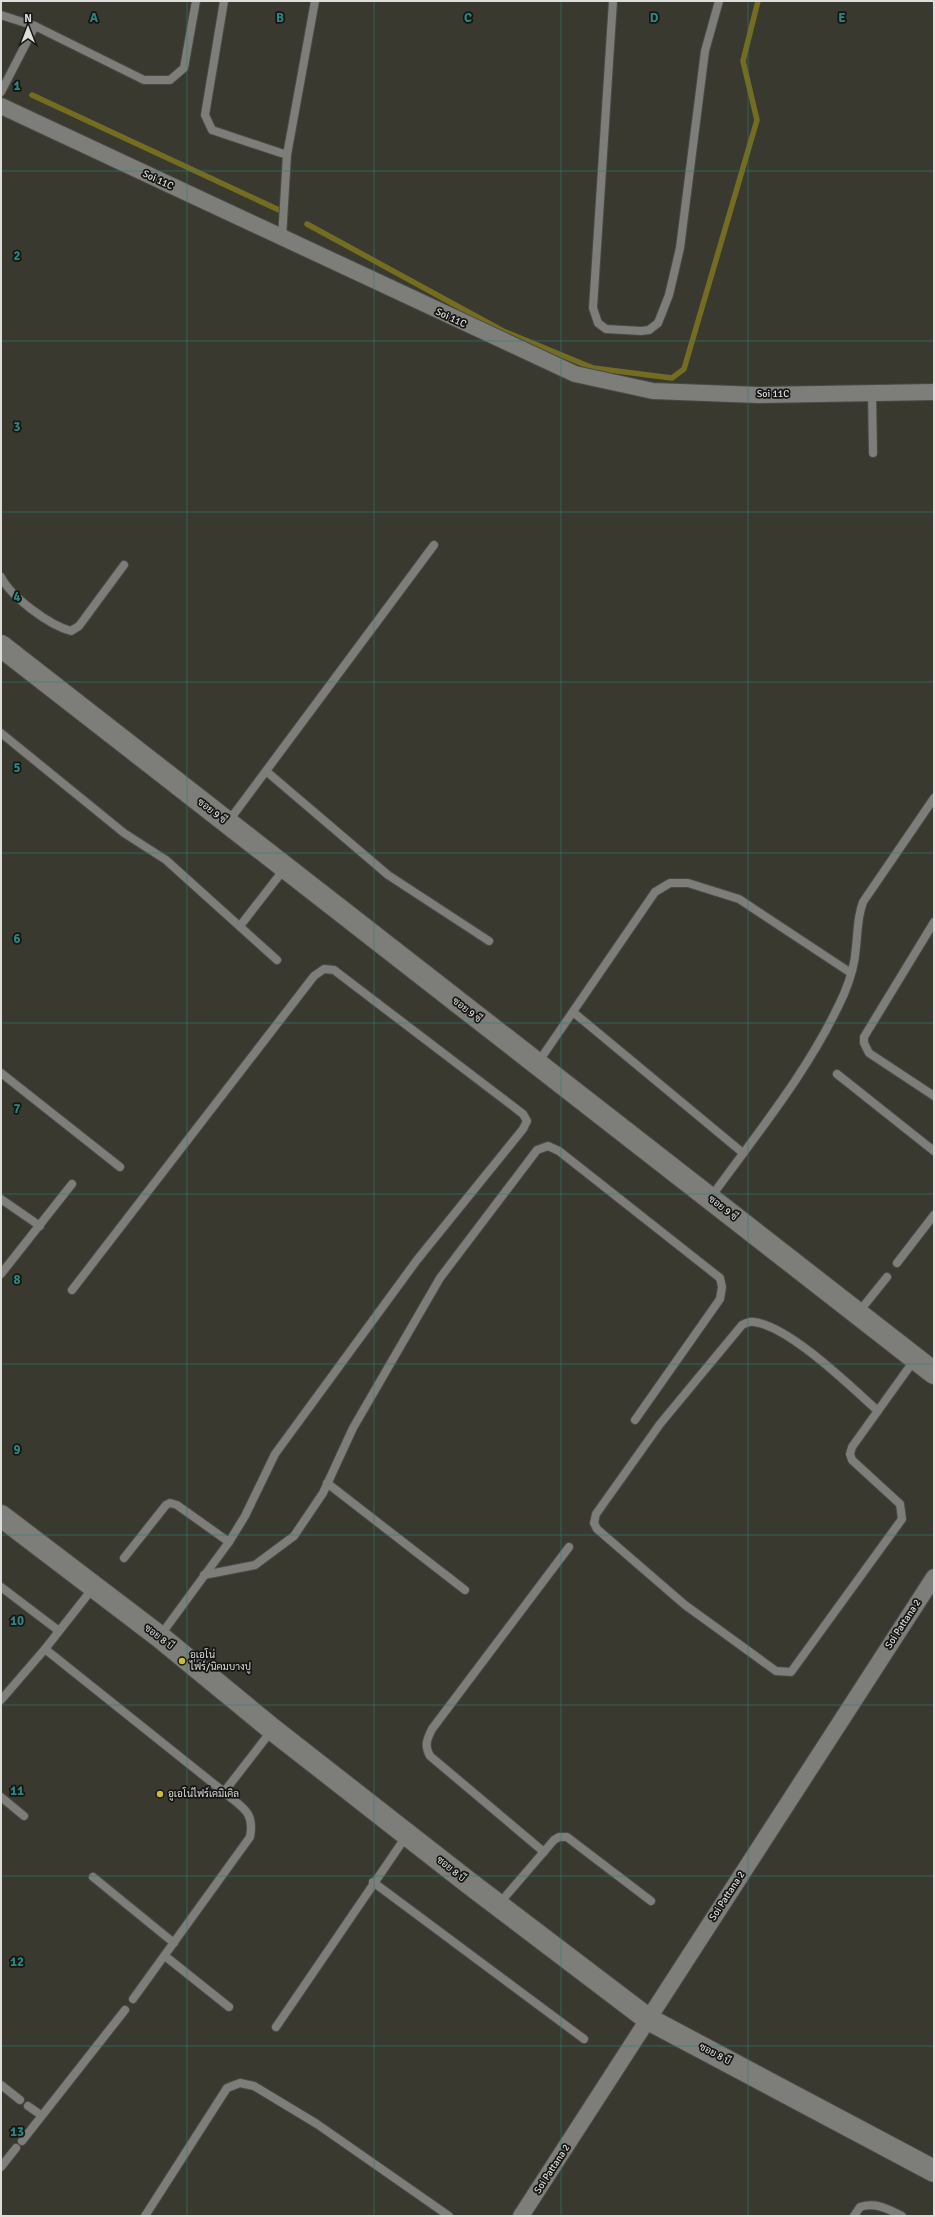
<svg xmlns="http://www.w3.org/2000/svg" width="935" height="2217" font-family="Signika,Sarabun,sans-serif">
<style>
.built{fill:#3a3930}
.lines{fill:none;stroke-linecap:round;stroke-linejoin:round}
.stream{stroke:#746c20;stroke-width:5.5}
.lane-casing{stroke:#4a4946;stroke-width:10}
.street-casing{stroke:#4a4946;stroke-width:18}
.secondary-casing{stroke:#4a4946;stroke-width:24}
.lane{stroke:#7d7d79;stroke-width:8}
.street{stroke:#7d7d79;stroke-width:16}
.secondary{stroke:#7d7d79;stroke-width:22}
.grid{fill:none;stroke:#2e857e;stroke-width:1;stroke-opacity:0.55}
.poi-dot{fill:#c9bb3b;stroke:#151514;stroke-width:1.5}
.labels{text-anchor:middle;dominant-baseline:central;stroke-width:3.5;stroke-linejoin:round;paint-order:stroke}
.street-label{font-size:10px;fill:#dddddb;stroke:#151514}
.poi-label{font-size:10px;fill:#dddddb;stroke:#151514;text-anchor:start}
.grid-label{font-size:13px;text-anchor:middle;font-weight:bold;fill:#2e857e;stroke:#151514;stroke-width:3.5;stroke-linejoin:round;paint-order:stroke}
</style>
<rect width="100%" height="100%" fill="#2d2d2a"/>
<rect class="built" x="1" y="1" width="933" height="2215"/>
<g class="lines">
<g class="stream">
<polyline points="32,95 279,210"/>
<polyline points="307,224 503,331 593,368 672,378 684,369 757,120 743,61 758,1"/>
</g>
<g class="lane-casing">
<g id="lane">
<polyline points="224,1 205,115 212,130 287,155 282,238"/>
<polyline points="613,1 593,308 598,323 606,329 641,331 649,330 658,323 669,295 680,248 705,51 719,1"/>
<polyline points="1,15 35,26 144,80 170,80 184,68 196,1"/>
<polyline points="1,92 35,26"/>
<polyline points="287,155 315,1"/>
<polyline points="872,393 873,453"/>
<path d="M1,577C11,597 49,625 71,631L79,626L124,565"/>
<polyline points="1,733 124,833 166,860 277,960"/>
<polyline points="266,771 388,875 489,941"/>
<polyline points="228,822 434,545"/>
<polyline points="934,922 864,1037 864,1043 869,1053 934,1096"/>
<polyline points="240,926 285,868"/>
<polyline points="573,1012 743,1153"/>
<polyline points="537,1064 655,892 670,883 688,883 739,899 851,973"/>
<polyline points="1,1073 120,1167"/>
<polyline points="837,1074 934,1151"/>
<path d="M711,1197C758,1132 811,1068 844,994C850,980 855,963 856,947C858,931 857,918 863,902L934,798"/>
<polyline points="1,1199 40,1226"/>
<polyline points="897,1263 934,1215"/>
<polyline points="1,1274 72,1184"/>
<polyline points="72,1290 314,976 324,969 334,970 523,1114 527,1121 523,1129 417,1260 275,1454 245,1516 229,1542 160,1636"/>
<polyline points="858,1313 887,1277"/>
<path d="M878,1411C850,1386 789,1326 754,1322C750,1321 746,1323 742,1325L660,1424L596,1514L594,1523L597,1529L685,1605L776,1671L791,1672L902,1519L900,1504L852,1460L850,1454L852,1447L915,1359"/>
<polyline points="327,1483 465,1590"/>
<polyline points="124,1558 166,1505 170,1503 177,1505 229,1542"/>
<polyline points="204,1575 255,1565 294,1536 323,1493 353,1428 440,1278 537,1150 548,1146 559,1151 720,1278 722,1287 720,1299 635,1420"/>
<polyline points="1,1587 59,1631"/>
<polyline points="45,1649 93,1588"/>
<polyline points="1,1700 45,1649 224,1792 272,1730"/>
<polyline points="1,1797 24,1816"/>
<path d="M544,1852L430,1756C424,1746 427,1739 432,1729L569,1547"/>
<polyline points="93,1877 174,1943"/>
<polyline points="373,1882 584,2039"/>
<polyline points="498,1905 554,1840 559,1837 567,1837 651,1901"/>
<polyline points="165,1956 229,2007"/>
<path d="M133,1999L250,1837C255,1811 242,1808 224,1792"/>
<polyline points="276,2027 407,1835"/>
<polyline points="1,2085 20,2100"/>
<polyline points="28,2106 41,2115"/>
<polyline points="22,2141 125,2010"/>
<polyline points="1,2167 16,2148"/>
<polyline points="145,2216 227,2088 240,2083 254,2086 317,2124 449,2216"/>
<path d="M854,2216L860,2207C876,2202 888,2209 902,2216"/>
</g>
</g>
<g class="street-casing">
<g id="street">
<polyline points="1,106 575,374 653,391 758,395 934,392"/>
<polyline points="521,2216 934,1577"/>
</g>
</g>
<g class="secondary-casing">
<g id="secondary">
<polyline points="1,646 934,1373"/>
<polyline points="1,1516 160,1637 272,1729 469,1883 648,2019 934,2171"/>
</g>
</g>
<use href="#lane" class="lane"/>
<use href="#street" class="street"/>
<use href="#secondary" class="secondary"/>
</g>
<path class="grid" d="M187,1V2216M374,1V2216M561,1V2216M748,1V2216M1,171H934M1,341H934M1,512H934M1,682H934M1,853H934M1,1023H934M1,1194H934M1,1364H934M1,1535H934M1,1705H934M1,1876H934M1,2046H934"/>
<g class="poi-dot">
<circle cx="182" cy="1661" r="4"/>
<circle cx="160" cy="1794" r="4"/>
</g>
<g class="labels">
<g class="street-label">
<text transform="translate(158 180) rotate(25)">Soi 11C</text>
<text transform="translate(451 318) rotate(25)">Soi 11C</text>
<text x="773" y="394">Soi 11C</text>
<text transform="translate(212 811) rotate(38)">ซอย 9 ซี</text>
<text transform="translate(467 1010) rotate(38)">ซอย 9 ซี</text>
<text transform="translate(723 1208) rotate(38)">ซอย 9 ซี</text>
<text transform="translate(903 1624) rotate(-57)">Soi Pattana 2</text>
<text transform="translate(159 1637) rotate(38)">ซอย 8 บี</text>
<text transform="translate(451 1869) rotate(39)">ซอย 8 บี</text>
<text transform="translate(727 1896) rotate(-57)">Soi Pattana 2</text>
<text transform="translate(715 2054) rotate(28)">ซอย 8 บี</text>
<text transform="translate(552 2169) rotate(-57)">Soi Pattana 2</text>
</g>
<g class="poi-label">
<text x="190" y="1655">อูเอโน่<tspan x="190" dy="12">ไฟร์/นิคมบางปู</tspan></text>
<text x="168" y="1794">อูเอโน่ไฟร์เคมิเคิล</text>
</g>
</g>
<g class="grid-label">
<text x="94" y="22">A</text>
<text x="280" y="22">B</text>
<text x="468" y="22">C</text>
<text x="654" y="22">D</text>
<text x="842" y="22">E</text>
<text x="17" y="90">1</text>
<text x="17" y="260">2</text>
<text x="17" y="431">3</text>
<text x="17" y="601">4</text>
<text x="17" y="772">5</text>
<text x="17" y="943">6</text>
<text x="17" y="1113">7</text>
<text x="17" y="1284">8</text>
<text x="17" y="1454">9</text>
<text x="17" y="1625">10</text>
<text x="17" y="1795">11</text>
<text x="17" y="1966">12</text>
<text x="17" y="2136">13</text>
</g>
<rect width="935" height="2217" fill="none" stroke="#dddddb" stroke-width="4"/>
<g transform="translate(28 28)" stroke="#151514" stroke-width="3" paint-order="stroke">
<path d="M0-3L7 15L0 10L-7 15Z" fill="#dddddb"/>
<text y="-6" font-size="11" font-weight="bold" text-anchor="middle" fill="#dddddb">N</text>
</g>
</svg>
